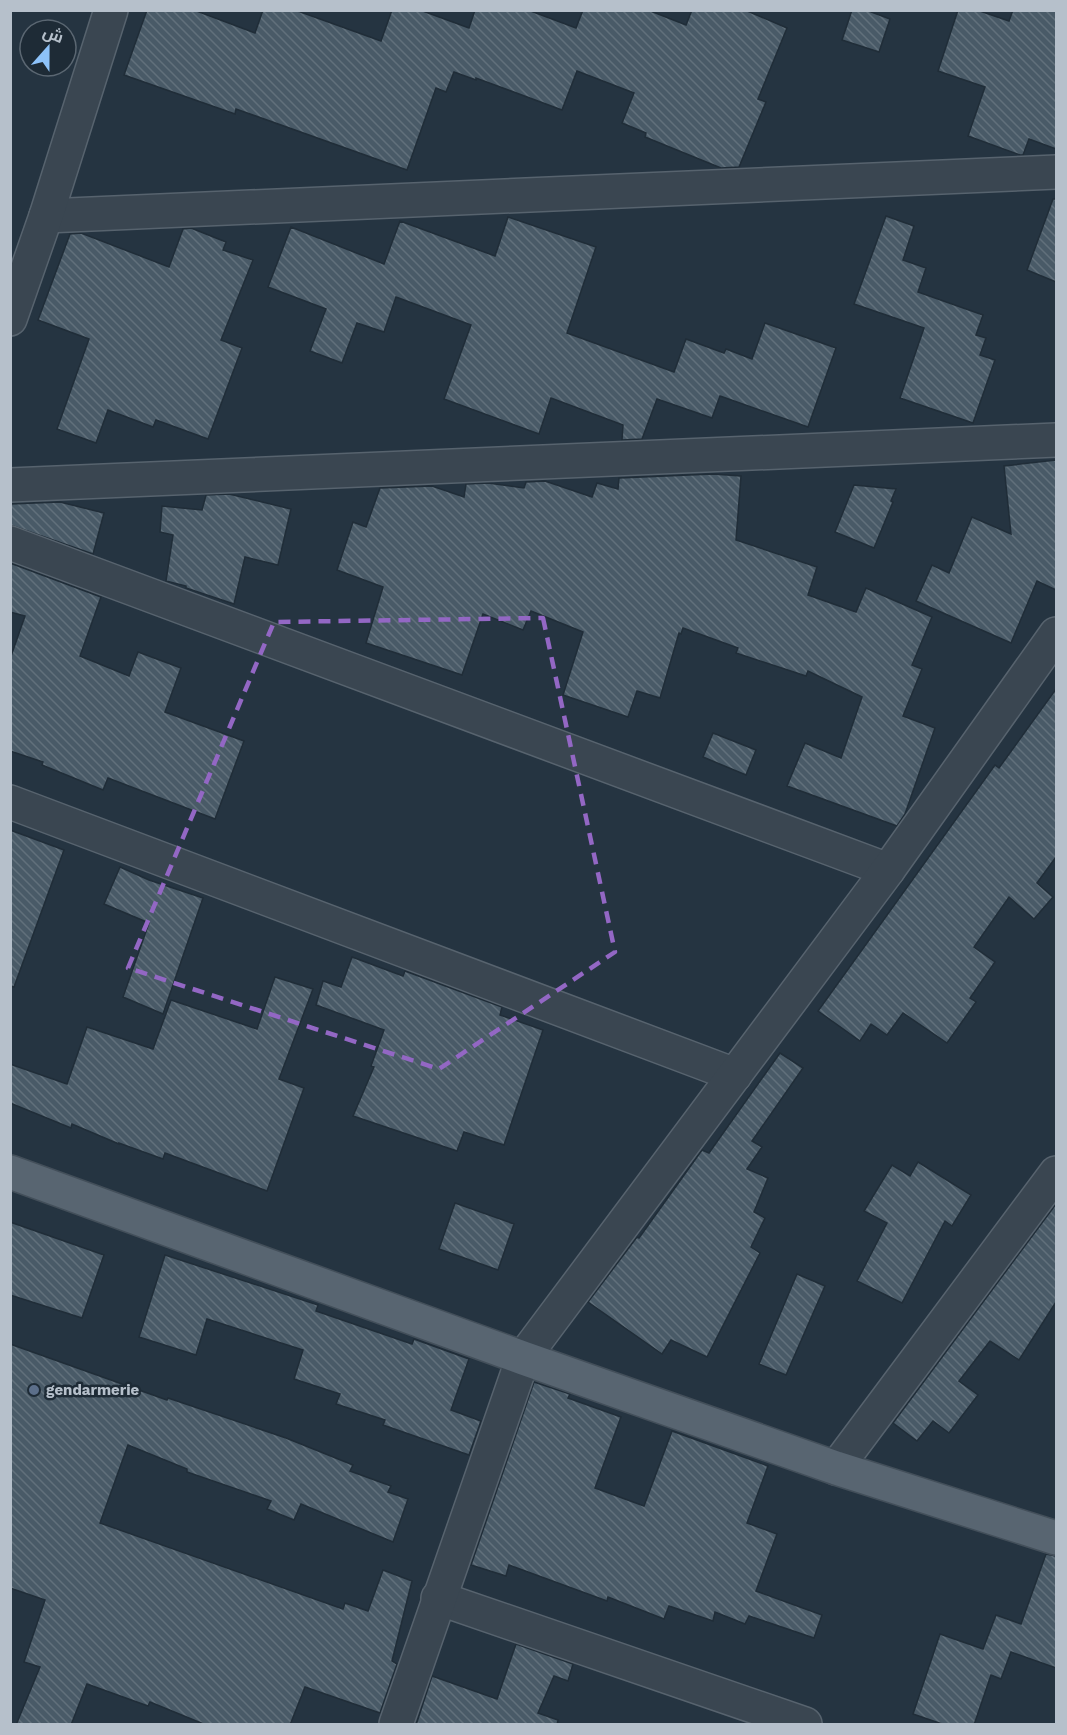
<svg xmlns="http://www.w3.org/2000/svg" width="1067" height="1735" font-family="'Work Sans',Cairo,sans-serif">
<style>
.building{fill:url(#building-back-hatch);stroke:#202d38;stroke-width:1.5}
.lines{fill:none;stroke-linecap:round;stroke-linejoin:round}
.minor-casing{stroke:#57636e;stroke-width:36}
.primary-casing{stroke:#434f5a;stroke-width:36}
.minor{stroke:#3a4651;stroke-width:33}
.primary{stroke:#586571;stroke-width:33}
.marked{fill:none;stroke:#9367c4;stroke-width:4.5;stroke-dasharray:12 8;stroke-linejoin:round}
.service-dot{fill:#5c6f8a;stroke:#1e2b36;stroke-width:2}
.labels{text-anchor:middle;dominant-baseline:central;stroke-width:5;stroke-linejoin:round;paint-order:stroke}
.poi-label{font-size:15px;font-weight:bold;fill:#b6c0cb;stroke:#1e2b36;text-anchor:start}
</style>
<defs>
<pattern id="building-back-hatch" width="6" height="6" patternUnits="userSpaceOnUse" patternTransform="scale(1.5)"><rect width="6" height="6" fill="#495a67"/><path d="M-1 5l2 2M0 0l6 6M5-1l2 2" fill="none" stroke="#61707b"/></pattern>
</defs>
<rect width="100%" height="100%" fill="#253441"/>
<g class="building">
<polygon points="147,10 194,10 255,33 263,10 295,10 381,41 392,10 420,10 469,28 475,10 528,10 576,28 583,10 648,10 686,25 692,10 745,10 787,28 758,99 766,102 739,167 721,168 645,137 646,133 622,123 634,93 577,71 562,110 476,78 476,80 454,72 446,92 436,88 407,170 236,109 235,114 124,75"/>
<polygon points="852,10 866,10 890,19 879,52 842,40"/>
<polygon points="958,10 977,10 1009,21 1013,10 1056,10 1056,149 1029,139 1023,155 1020,155 968,136 985,87 938,71"/>
<polygon points="1053,199 1056,199 1056,282 1027,270"/>
<polygon points="886,216 914,226 903,260 926,268 918,292 983,315 976,335 986,338 980,355 995,360 973,423 900,398 924,328 854,304"/>
<polygon points="508,217 596,247 567,333 674,372 686,339 724,353 726,349 752,359 765,323 836,348 808,427 720,396 712,418 657,399 642,439 622,440 623,425 551,398 539,434 444,399 471,325 396,297 384,332 357,323 342,363 310,351 326,309 268,287 291,227 384,264 400,221 495,256"/>
<polygon points="191,228 226,242 223,250 253,260 221,340 242,348 208,439 156,420 153,427 108,410 96,443 57,429 89,339 38,320 70,234 81,233 169,267 183,229"/>
<polygon points="1056,460 1056,590 1037,581 1011,643 916,601 932,565 949,573 972,517 1011,534 1004,466"/>
<polygon points="713,474 741,476 736,540 817,567 808,595 856,612 866,588 932,617 912,665 922,669 903,716 935,728 905,814 897,826 787,786 805,743 841,758 862,697 808,671 806,676 736,653 738,648 683,628 681,634 679,633 660,698 637,691 628,717 563,695 583,632 531,611 523,630 483,614 462,675 366,643 383,587 337,570 353,522 366,527 380,488 432,486 464,497 466,484 488,483 524,488 526,482 545,481 592,497 597,483 618,489 619,478"/>
<polygon points="854,485 896,489 891,501 893,502 874,548 835,532"/>
<polygon points="229,494 291,509 278,565 245,557 234,604 186,588 186,586 166,581 173,535 160,532 162,506 202,510 206,495"/>
<polygon points="60,502 104,513 93,554 10,525 10,504"/>
<polygon points="10,563 101,597 80,656 129,676 138,652 181,668 165,712 244,741 215,819 108,778 103,790 42,765 43,762 10,751 10,659 25,616 10,612"/>
<polygon points="1056,689 1056,857 1037,883 1053,897 1034,919 1009,897 974,947 995,962 970,998 976,1002 947,1043 903,1013 887,1035 871,1024 860,1041 818,1011 995,765 999,768"/>
<polygon points="713,733 756,750 746,775 703,757"/>
<polygon points="10,830 64,850 14,987 10,986"/>
<polygon points="120,867 149,880 203,898 163,1014 123,997 149,923 104,904"/>
<polygon points="352,957 403,976 405,971 502,1007 500,1015 543,1030 504,1145 464,1132 457,1151 353,1116 374,1067 371,1066 384,1030 316,1005 323,981 341,987"/>
<polygon points="275,977 313,989 279,1079 304,1088 267,1191 165,1153 163,1159 119,1143 119,1144 72,1124 71,1128 10,1103 10,1064 67,1084 87,1027 153,1049 171,1000 257,1029"/>
<polygon points="780,1053 803,1068 752,1141 762,1147 747,1169 768,1178 754,1212 765,1218 751,1247 760,1253 707,1357 671,1340 662,1354 588,1302 637,1237 639,1238 702,1150 709,1153"/>
<polygon points="918,1162 971,1195 952,1226 945,1221 902,1303 857,1281 887,1223 864,1211 892,1165 910,1176"/>
<polygon points="455,1203 514,1224 498,1270 439,1249"/>
<polygon points="1056,1204 1056,1302 1019,1360 990,1341 959,1381 978,1395 949,1433 933,1421 917,1441 893,1423"/>
<polygon points="10,1222 104,1255 82,1318 10,1295"/>
<polygon points="165,1255 318,1305 316,1311 412,1344 414,1339 469,1359 451,1410 481,1421 469,1455 383,1425 385,1420 336,1404 340,1394 294,1379 303,1350 207,1319 196,1355 139,1337"/>
<polygon points="797,1274 825,1286 786,1375 759,1364"/>
<polygon points="10,1344 167,1400 168,1398 286,1438 353,1465 350,1471 391,1486 388,1492 408,1499 393,1542 301,1504 294,1520 267,1509 271,1501 187,1472 187,1469 128,1445 100,1523 343,1609 345,1603 368,1611 383,1570 412,1581 392,1661 397,1664 380,1713 305,1687 290,1725 206,1725 150,1702 148,1706 87,1684 71,1725 16,1725 40,1667 24,1662 45,1600 10,1588"/>
<polygon points="534,1382 570,1394 568,1398 621,1417 595,1488 644,1506 672,1431 768,1466 747,1523 777,1534 756,1591 822,1615 814,1638 749,1616 745,1624 715,1612 713,1621 669,1606 664,1619 608,1597 607,1601 509,1565 506,1576 471,1565"/>
<polygon points="1046,1554 1056,1556 1056,1668 1011,1652 1001,1679 991,1675 974,1725 945,1725 913,1714 940,1634 983,1649 996,1615 1021,1624"/>
<polygon points="516,1644 573,1664 568,1681 554,1676 538,1713 558,1720 557,1725 416,1725 432,1676 497,1699"/>
</g>
<g class="lines">
<g class="minor-casing">
<g id="minor">
<polyline points="46,216 1056,172"/>
<polyline points="10,319 46,216 111,10"/>
<polyline points="10,485 1056,440"/>
<polyline points="10,543 888,870"/>
<polyline points="10,802 735,1075"/>
<polyline points="836,1468 1056,1173"/>
<polyline points="438,1598 805,1724"/>
<polyline points="396,1724 523,1358 888,870 1056,634"/>
</g>
</g>
<g class="primary-casing">
<polyline id="primary" points="10,1172 523,1358 836,1468 1056,1538"/>
</g>
<use href="#minor" class="minor"/>
<use href="#primary" class="primary"/>
</g>
<path class="marked" d="M543,618L615,952L439,1069L128,968L274,622Z"/>
<circle class="service-dot" cx="34" cy="1390" r="6"/>
<g class="labels">
<g class="poi-label">
<text x="46" y="1390">gendarmerie</text>
</g>
</g>
<rect width="1067" height="1735" fill="none" stroke="#b6c0cb" stroke-width="24"/>
<g transform="translate(48 48) rotate(21)"><circle r="28" fill="#1e2b36" stroke="#5b6772" stroke-width="1.5"/>
<path d="M0-4.5L10 22L0 15L-10 22Z" fill="#8dc2f9"/>
<text y="-9" font-size="16" font-weight="bold" text-anchor="middle" fill="#b6c0cb">ش</text>
</g>
</svg>
